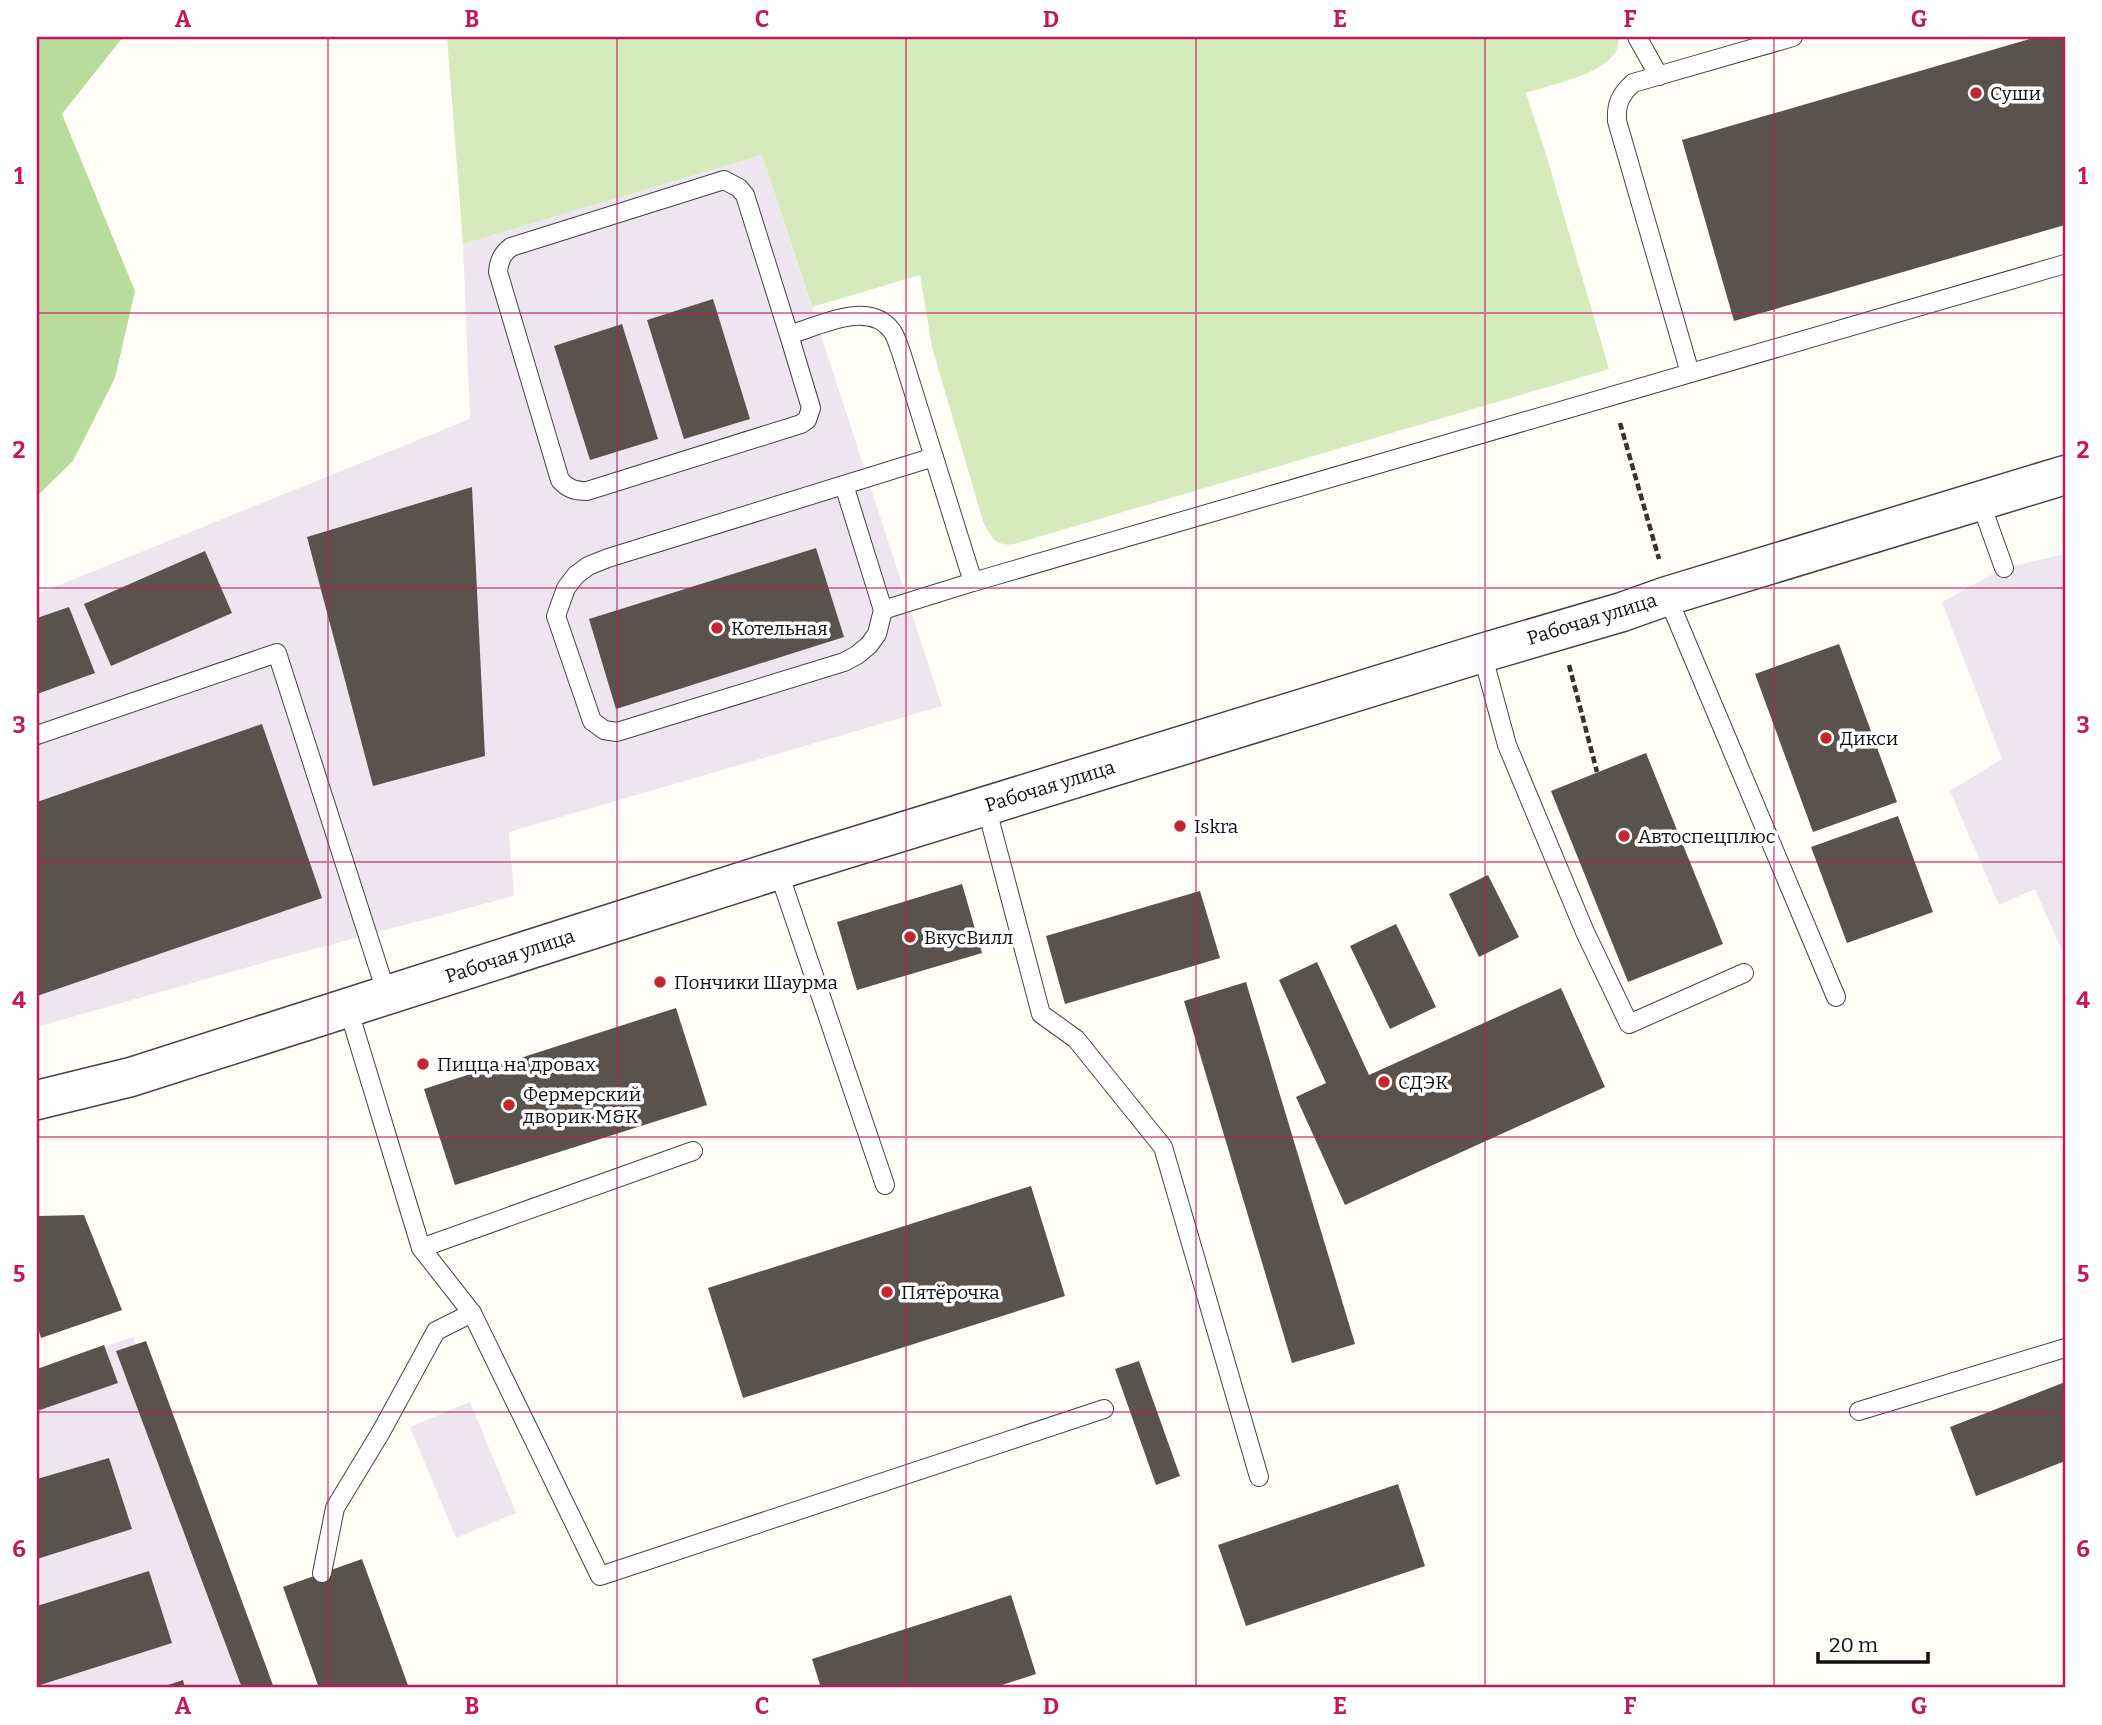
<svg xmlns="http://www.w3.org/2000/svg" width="2102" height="1725" font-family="Bitter,serif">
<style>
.industrial{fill:#eee6ef}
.green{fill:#d5ebbd}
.forest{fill:#b9dc9c}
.building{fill:#5a524d}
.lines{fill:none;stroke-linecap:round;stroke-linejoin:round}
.service-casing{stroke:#444;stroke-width:20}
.tertiary-casing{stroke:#444;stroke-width:41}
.path{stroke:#333;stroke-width:4.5;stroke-dasharray:7 3.5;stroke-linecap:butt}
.service{stroke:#fff;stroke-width:18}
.tertiary{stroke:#fff;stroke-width:38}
.grid{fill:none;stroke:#c2185b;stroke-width:2;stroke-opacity:0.55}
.poi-dot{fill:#c4262e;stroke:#fff;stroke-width:2.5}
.labels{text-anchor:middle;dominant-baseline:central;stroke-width:7;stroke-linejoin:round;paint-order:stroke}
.poi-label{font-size:19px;fill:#111;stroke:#fff;text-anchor:start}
.street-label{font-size:19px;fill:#111;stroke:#fff}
.neatline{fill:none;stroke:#c2185b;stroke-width:2.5}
.grid-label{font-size:23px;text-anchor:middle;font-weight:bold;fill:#c2185b}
</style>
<rect width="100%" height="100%" fill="#fffdf5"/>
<g class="industrial">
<polygon points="762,155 942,706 509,832 514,896 280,958 37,1027 37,594 470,419 463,244"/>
<polygon points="2065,554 2065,957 2035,889 1999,905 1950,791 2002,759 1942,602 2004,568"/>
<polygon points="133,1337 263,1688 37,1688 37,1370"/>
<polygon points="470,1402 516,1513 456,1538 410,1427"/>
</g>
<path class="green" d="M447,37H1618C1624,72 1550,84 1526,93L1545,151L1609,369L1021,542C999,549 992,541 983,521L932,347L920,275L812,307L762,155L463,244Z"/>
<polygon class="forest" points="37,37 123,37 62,114 135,291 115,378 73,461 37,496"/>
<g class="building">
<polygon points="2037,37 2065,37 2065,225 1734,321 1682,140"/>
<polygon points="713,299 750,419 684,439 647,320"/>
<polygon points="622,324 658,439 590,460 554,346"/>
<polygon points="472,487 485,756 373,786 307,537"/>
<polygon points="816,548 844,637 616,709 589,619"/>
<polygon points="205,551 232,613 111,666 84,604"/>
<polygon points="69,607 95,673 37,694 37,618"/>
<polygon points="1839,644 1897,802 1813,832 1755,674"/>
<polygon points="262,724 322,898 37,996 37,802"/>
<polygon points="1646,753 1723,944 1628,982 1551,791"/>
<polygon points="1898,816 1933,912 1847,943 1811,847"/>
<polygon points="1488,875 1519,937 1479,957 1449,894"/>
<polygon points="962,884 982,953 857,990 837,922"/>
<polygon points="1200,891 1220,958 1065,1004 1046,936"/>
<polygon points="1396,924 1436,1007 1390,1029 1350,946"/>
<polygon points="1317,962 1369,1075 1561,988 1605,1087 1345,1205 1296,1097 1326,1083 1279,980"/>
<polygon points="1246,982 1355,1344 1292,1363 1184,1001"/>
<polygon points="676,1008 707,1105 455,1185 424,1089"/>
<polygon points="1031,1186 1065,1296 743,1398 708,1288"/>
<polygon points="84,1215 122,1310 41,1338 37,1324 37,1216"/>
<polygon points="146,1341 274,1688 242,1688 116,1351"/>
<polygon points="104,1345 118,1383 37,1411 37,1369"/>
<polygon points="1139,1361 1180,1476 1156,1485 1115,1369"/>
<polygon points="2065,1382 2065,1461 1976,1496 1950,1427"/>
<polygon points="109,1458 132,1529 37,1559 37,1479"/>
<polygon points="1398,1484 1425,1566 1246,1626 1218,1545"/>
<polygon points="362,1559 409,1688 319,1688 283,1587"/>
<polygon points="149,1571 172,1643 37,1686 37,1606"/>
<polygon points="1011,1595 1036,1674 993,1688 821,1688 812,1659"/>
<polygon points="183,1680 185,1688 159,1688"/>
</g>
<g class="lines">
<g class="service-casing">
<g id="service">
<polyline points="1637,37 1659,76"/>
<path d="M789,335L745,195L739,188L724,180L511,247C502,254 499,261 498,272L560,480C568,489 575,491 587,491L801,424L807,420L811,408L789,335C819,326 869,299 892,331C896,336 898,345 901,352L973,582L2065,264"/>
<path d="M1690,373L1617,121C1616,104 1620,95 1633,83L1793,37"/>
<polyline points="844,485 883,610 877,634 869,645 857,655 844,662 617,732 604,730 592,721 556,616 566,588 576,575 588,566 608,558 934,457"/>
<polyline points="1980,501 2004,568"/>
<polyline points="1667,596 1836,997"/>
<polyline points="883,610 973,582"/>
<polyline points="1482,653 1507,745 1585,932 1629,1024 1744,973"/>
<polyline points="37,735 277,653 387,995"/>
<polyline points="986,806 1041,1014 1076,1039 1163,1147 1259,1477"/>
<polyline points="778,870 885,1185"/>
<polyline points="348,1008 421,1248 693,1151"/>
<polyline points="421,1248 472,1313 600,1576 1104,1409"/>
<polyline points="1859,1411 2065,1348"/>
<polyline points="322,1573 335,1508 381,1432 436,1331 472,1313"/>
</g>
</g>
<g class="tertiary-casing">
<polyline id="tertiary" points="37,1100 131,1077 778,870 1482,653 1622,612 1667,596 2065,475"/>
</g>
<g class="path">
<polyline points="1620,423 1659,559"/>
<polyline points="1569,665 1597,772"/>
</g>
<use href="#service" class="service"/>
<use href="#tertiary" class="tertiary"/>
</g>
<path class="grid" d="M328,37V1688M617,37V1688M906,37V1688M1196,37V1688M1485,37V1688M1774,37V1688M37,313H2065M37,588H2065M37,862H2065M37,1137H2065M37,1412H2065"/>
<g class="poi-dot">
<circle cx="1976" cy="93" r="7"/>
<circle cx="717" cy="628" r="7"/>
<circle cx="1826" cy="738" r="7"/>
<circle cx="1180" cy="826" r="7"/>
<circle cx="1624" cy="836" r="7"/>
<circle cx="910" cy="937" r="7"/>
<circle cx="660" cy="982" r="7"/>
<circle cx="423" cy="1064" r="7"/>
<circle cx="1384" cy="1082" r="7"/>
<circle cx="509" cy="1105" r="7"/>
<circle cx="887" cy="1292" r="7"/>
</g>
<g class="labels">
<g class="poi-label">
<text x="1990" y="93">Суши</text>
<text x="731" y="628">Котельная</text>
<text x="1840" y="738">Дикси</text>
<text x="1194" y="826">Iskra</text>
<text x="1638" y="836">Автоспецплюс</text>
<text x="924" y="937">ВкусВилл</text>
<text x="674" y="982">Пончики Шаурма</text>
<text x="437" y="1064">Пицца на дровах</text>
<text x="1398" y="1082">СДЭК</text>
<text x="523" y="1094">Фермерский<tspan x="523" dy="22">дворик М&amp;K</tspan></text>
<text x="901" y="1292">Пятёрочка</text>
</g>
<g class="street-label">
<text transform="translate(1592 619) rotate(-17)">Рабочая улица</text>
<text transform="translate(1050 786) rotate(-17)">Рабочая улица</text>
<text transform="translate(510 956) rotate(-18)">Рабочая улица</text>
</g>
</g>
<rect width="2102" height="1725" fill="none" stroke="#ffffff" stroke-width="77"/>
<path d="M1818 1652v10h110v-10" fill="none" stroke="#111111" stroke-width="3.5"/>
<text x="1829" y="1652" font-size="21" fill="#111111" stroke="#ffffff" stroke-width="5" paint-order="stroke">20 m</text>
<rect x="38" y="38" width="2026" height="1648" class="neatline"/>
<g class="grid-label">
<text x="183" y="27">A</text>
<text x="472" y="27">B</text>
<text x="762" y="27">C</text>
<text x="1051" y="27">D</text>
<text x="1340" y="27">E</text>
<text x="1630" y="27">F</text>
<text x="1919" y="27">G</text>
<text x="19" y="184">1</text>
<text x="2083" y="184">1</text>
<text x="19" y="458">2</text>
<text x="2083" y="458">2</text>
<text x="19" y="733">3</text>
<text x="2083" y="733">3</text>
<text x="19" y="1008">4</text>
<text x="2083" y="1008">4</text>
<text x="19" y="1282">5</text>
<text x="2083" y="1282">5</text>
<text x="19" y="1557">6</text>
<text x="2083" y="1557">6</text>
<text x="183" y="1714">A</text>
<text x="472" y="1714">B</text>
<text x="762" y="1714">C</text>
<text x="1051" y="1714">D</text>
<text x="1340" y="1714">E</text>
<text x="1630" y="1714">F</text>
<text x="1919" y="1714">G</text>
</g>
</svg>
